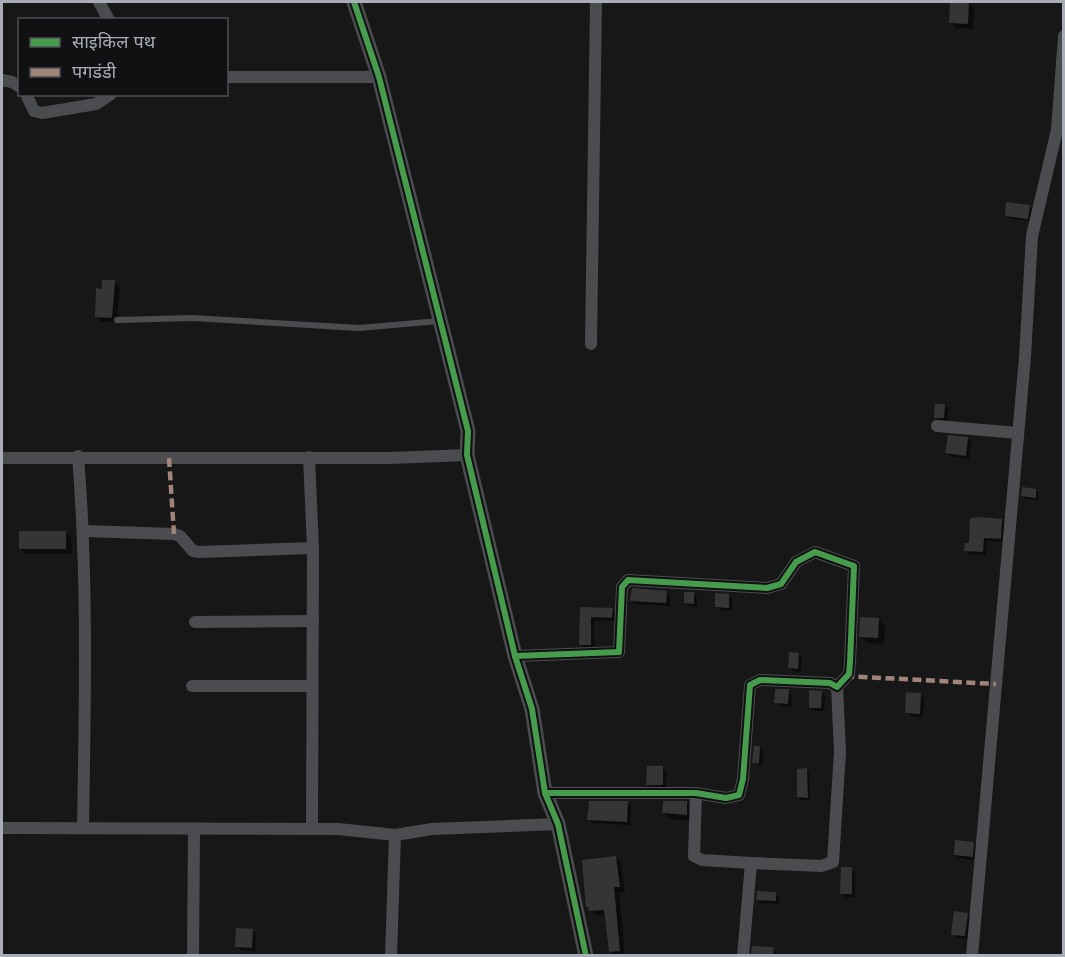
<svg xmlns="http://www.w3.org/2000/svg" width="1065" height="957" font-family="Inter,'Noto Sans Devanagari',sans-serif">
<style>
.shadow{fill:#0007}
.building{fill:#353536}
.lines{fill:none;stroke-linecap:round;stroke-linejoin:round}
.service{stroke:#4b4c50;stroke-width:6}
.minor{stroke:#4b4c50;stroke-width:12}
.tertiary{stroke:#4b4c50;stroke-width:15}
.quiet{stroke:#a18479;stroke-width:4.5;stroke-dasharray:9 4.5;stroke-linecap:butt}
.cycleway-casing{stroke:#111113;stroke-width:10}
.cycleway{stroke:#469c4c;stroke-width:6}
</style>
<rect width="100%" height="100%" fill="#171717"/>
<g class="shadow">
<polygon points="952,2 968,2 974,8 973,29 956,28 950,22"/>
<polygon points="1029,206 1033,210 1031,221 1010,219 1006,215"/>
<polygon points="114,282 120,287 117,322 102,322 96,316 103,290"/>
<polygon points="944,405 948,409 947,421 939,421 936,418"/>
<polygon points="968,438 971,442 969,459 951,457 947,453"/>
<polygon points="1036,490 1039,494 1038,500 1025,499 1023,496"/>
<polygon points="1002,520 1005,524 1004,542 987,541 986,555 969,554 966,550"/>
<polygon points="66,533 71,538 72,554 26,554 20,548"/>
<polygon points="666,592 670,596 670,606 635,604 631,600"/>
<polygon points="693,594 697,597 697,607 689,606 686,603"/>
<polygon points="728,596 732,599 732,611 720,610 716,607"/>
<polygon points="581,609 612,610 616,613 615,621 594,620 594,648 584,648 581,645"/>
<polygon points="879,620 885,626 884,644 867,643 861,637"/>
<polygon points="799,654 802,658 801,672 793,671 790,668"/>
<polygon points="788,691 792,695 791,707 779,706 776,702"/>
<polygon points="821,692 825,696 824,711 814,711 810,707"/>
<polygon points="920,694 924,698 923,717 910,716 907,713"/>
<polygon points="760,748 763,751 762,766 754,762"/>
<polygon points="663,768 666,772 666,788 652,788 648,784"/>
<polygon points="807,770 809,773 810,800 801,800 799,797"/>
<polygon points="628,803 631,806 630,825 593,823 589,820"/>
<polygon points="687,803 693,809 692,821 670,819 664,813"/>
<polygon points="973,844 977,847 976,860 959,858 955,855"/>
<polygon points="616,857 621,863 625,892 619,892 625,956 614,956 610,951 606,915 596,916 587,907"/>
<polygon points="851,869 855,872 855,898 845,897 842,894"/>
<polygon points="776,894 779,898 779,904 761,903 758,900"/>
<polygon points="967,914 971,918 969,939 956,938 953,934"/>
<polygon points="253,931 256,934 255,951 240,950 237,946"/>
<polygon points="773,948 777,956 753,954"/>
</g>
<g class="building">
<polygon points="950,2 969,2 968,24 949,23"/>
<polygon points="1006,202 1030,205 1028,219 1005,216"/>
<polygon points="102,280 115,280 112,318 95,317 96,288 102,289"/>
<polygon points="935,404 945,404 944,418 934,418"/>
<polygon points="948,435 968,437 966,456 945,453"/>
<polygon points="1022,487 1036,489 1036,498 1021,496"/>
<polygon points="981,517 1002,519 1001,539 984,538 983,552 964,551 965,543 969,543 970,518"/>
<rect x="19" y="531" width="47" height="18"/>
<polygon points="632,588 667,591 666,603 630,601"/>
<polygon points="684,592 694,592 694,604 684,603"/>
<polygon points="715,593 729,594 729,608 715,607"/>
<polygon points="580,607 613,608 612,618 591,617 591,645 579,645"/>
<polygon points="860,617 879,618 878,638 859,637"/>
<polygon points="789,652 799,653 798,669 788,668"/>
<polygon points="775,689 789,689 788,704 774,703"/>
<polygon points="809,690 822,691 821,708 809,708"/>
<polygon points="906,692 921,693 920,714 905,713"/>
<polygon points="754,746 760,746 759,763 752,763"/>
<polygon points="647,766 663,766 663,785 646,785"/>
<polygon points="807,768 808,798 797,797 797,769"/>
<polygon points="589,801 628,801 627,822 587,820"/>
<polygon points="663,801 687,801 687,815 662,813"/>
<polygon points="955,840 974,842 973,857 954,855"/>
<polygon points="616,856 620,887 614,887 620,951 609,952 604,910 589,911 588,907 586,907 582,860"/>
<polygon points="841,867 852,867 852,894 840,894"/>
<polygon points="757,891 776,892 776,901 756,900"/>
<polygon points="954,911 968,913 965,936 951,935"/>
<polygon points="236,928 253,929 252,948 235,947"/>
<polygon points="752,946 774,947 773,955 751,954"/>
</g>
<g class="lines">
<polyline class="service" points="117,320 193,318 359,328 439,321"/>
<g class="minor">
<polyline points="99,2 109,20"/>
<polyline points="226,77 379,77"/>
<polyline points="2,80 12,82 20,87"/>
<polyline points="26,94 34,111 42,113 96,104 111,94"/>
<polyline points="591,344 596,2"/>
<polyline points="937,426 1018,433"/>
<path d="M78,456C88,580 85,703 83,827"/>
<polyline points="309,457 313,548 312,829"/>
<polyline points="2,458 390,458 467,455"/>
<polyline points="84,531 174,534 180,536 193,551 199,552 313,548"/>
<polyline points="195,622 313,621"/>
<polyline points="515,656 619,652 622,587 628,580 767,588 781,584 796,562 815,552 854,566 850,663 849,674 837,687 830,683 760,680 750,685 743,779 739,795 726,798 696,793 545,793"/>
<polyline points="192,686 312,686"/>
<polyline points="696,793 694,856 702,860 751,863 743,956"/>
<polyline points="2,828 338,829 395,835 432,829 558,824"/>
<polyline points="751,863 821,866 833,862 840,752 837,687"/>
<polyline points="193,956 194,830"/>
<polyline points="391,956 395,835"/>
<polyline points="972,956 1025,357 1032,236 1057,130 1064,36"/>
</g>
<polyline class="tertiary" points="354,2 379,77 468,431 467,455 515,656 532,709 545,793 558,824 586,956"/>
<g class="quiet">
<polyline points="169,458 174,534"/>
<polyline points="845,676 996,684"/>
</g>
<g class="cycleway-casing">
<g id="cycleway">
<polyline points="354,2 379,77 468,431 467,455 515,656 532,709 545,793 558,824 586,956"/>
<polyline points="515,656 619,652 622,587 628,580 767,588 781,584 796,562 815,552 854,566 850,663 849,674 837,687 830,683 760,680 750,685 743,779 739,795 726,798 696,793 545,793"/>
</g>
</g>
<use href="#cycleway" class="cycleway"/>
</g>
<rect width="1065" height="957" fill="none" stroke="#a8adb8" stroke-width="6"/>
<rect x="18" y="18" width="210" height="78" fill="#111113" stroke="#4d4f55" stroke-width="1.5"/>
<rect x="30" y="38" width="30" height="9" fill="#469c4c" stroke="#4d4f55" stroke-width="1.5"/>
<text x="72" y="48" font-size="18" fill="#a8adb8">साइकिल पथ</text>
<rect x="30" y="68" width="30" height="9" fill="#a18479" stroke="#4d4f55" stroke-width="1.5"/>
<text x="72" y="78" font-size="18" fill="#a8adb8">पगडंडी</text>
</svg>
